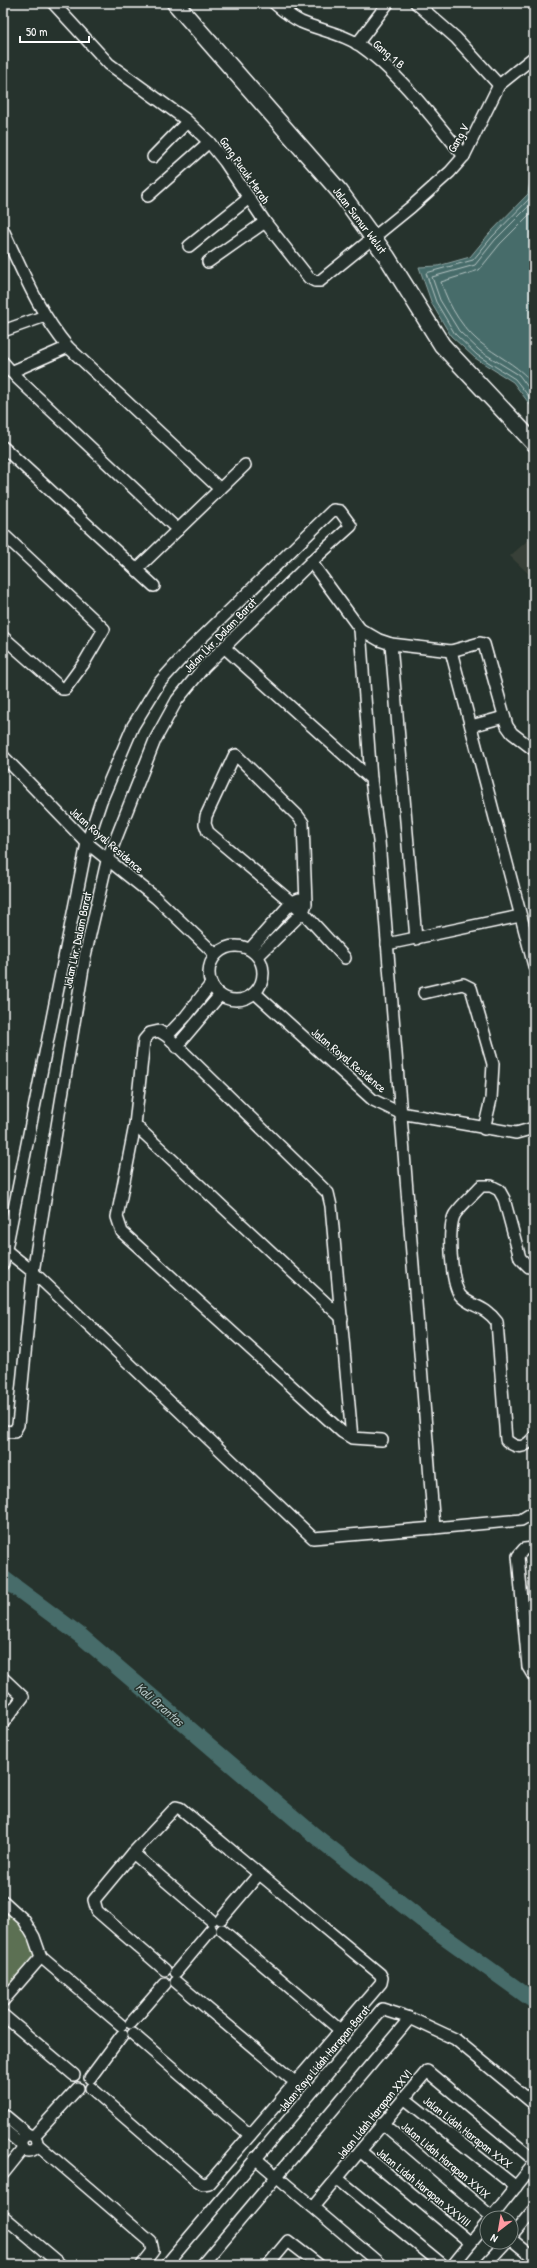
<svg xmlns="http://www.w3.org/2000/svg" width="537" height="2268" font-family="'Patrick Hand',sans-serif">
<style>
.built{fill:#394137}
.green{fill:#5c6f53;stroke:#aeb7a9}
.water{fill:#476c6a;stroke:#91a7a6}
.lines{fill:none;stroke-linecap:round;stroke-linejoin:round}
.shore{stroke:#b5c4c3;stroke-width:1}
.river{stroke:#476c6a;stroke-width:16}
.street-casing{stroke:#fff;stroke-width:14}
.secondary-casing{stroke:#fff;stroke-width:19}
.street{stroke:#26332d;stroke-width:11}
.secondary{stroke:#26332d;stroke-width:16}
.labels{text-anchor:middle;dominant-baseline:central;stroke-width:3;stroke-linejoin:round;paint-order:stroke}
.street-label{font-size:12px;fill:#fff;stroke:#26332d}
.water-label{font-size:13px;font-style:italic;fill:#acbdbc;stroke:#26332d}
</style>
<rect width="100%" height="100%" fill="#26332d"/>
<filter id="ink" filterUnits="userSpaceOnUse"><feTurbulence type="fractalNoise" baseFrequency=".025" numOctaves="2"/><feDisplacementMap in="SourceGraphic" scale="8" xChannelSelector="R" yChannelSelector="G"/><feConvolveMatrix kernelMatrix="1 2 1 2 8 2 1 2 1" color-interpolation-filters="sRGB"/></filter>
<g filter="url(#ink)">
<polygon class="built" points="534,535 534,579 510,556"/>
<polygon class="green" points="3,1901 24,1920 41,1957 3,2001"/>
<polygon class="water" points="534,166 534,410 513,382 475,358 451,336 432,304 419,267 438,266 470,257 489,234 528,194 532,168"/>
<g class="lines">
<g class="shore">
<polyline points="534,183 531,197 492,237 473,260 426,273 436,302 455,334 477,355 515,379 534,403"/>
<polyline points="534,201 495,240 475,265 432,277 440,300 459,331 480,351 519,375 534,395"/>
<path d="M534,210L500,244L479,270L441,282C449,307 464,332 486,347C504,360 520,367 534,385"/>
</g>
<polyline class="river" points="3,1578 81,1636 314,1835 431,1927 534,2001"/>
<g class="street-casing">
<g id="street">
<polyline points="53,3 109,64 185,119 209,142 225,162 265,222 309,278 315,281 320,281 411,207 450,172 464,156 499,85 534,57"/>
<path d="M274,3C282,10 291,17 301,22C319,30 341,33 358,44C399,72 432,118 464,156"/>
<polyline points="416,3 456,38 499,85"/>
<polyline points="284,11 293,3"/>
<polyline points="357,44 388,3"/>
<polyline points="153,157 187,122"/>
<polyline points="148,196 209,142"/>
<path d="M3,230C22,270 39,313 68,347L220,489"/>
<polyline points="189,246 249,198"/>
<polyline points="208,262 265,222"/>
<polyline points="3,331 45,316"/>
<polyline points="3,362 17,378 178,530"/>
<polyline points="11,372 68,347"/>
<polyline points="3,447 154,586"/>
<polyline points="3,534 104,629 84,663 65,689 62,689 3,637"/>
<polyline points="311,562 360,629 379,640 391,644 451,651 480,643 484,644 507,726 512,733 534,750"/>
<polyline points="137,569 245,465"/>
<polyline points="360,629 371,779"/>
<polyline points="391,644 416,939"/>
<polyline points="451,651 534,966"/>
<polyline points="471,726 504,717"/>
<polyline points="3,756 87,843 156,898 215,954"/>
<polyline points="387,944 520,916"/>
<circle cx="236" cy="973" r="27"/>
<polyline points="250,949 292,902 299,899"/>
<polyline points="258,956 303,912 306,904 303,823 298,816 236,755 234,756 206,816 205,824 208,832 303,912 345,958"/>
<polyline points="255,993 373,1100 400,1113 516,1133 534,1128"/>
<polyline points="424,993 463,984 471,988 493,1064 491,1099 484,1129"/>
<polyline points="167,1036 186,1016 211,984"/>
<polyline points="176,1047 220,995"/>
<polyline points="135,1125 342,1318"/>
<polyline points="3,1248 33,1272 313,1538 434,1528 379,841 371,779 225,648"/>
<polyline points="3,1264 87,843 101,801 133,726 160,682 189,650 333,510 340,511 351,526 311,562 204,667 177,700 155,740 107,861 85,956 33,1272 18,1425 14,1432 3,1431"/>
<path d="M534,1265L529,1267L520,1258L504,1199L499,1190L491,1186H481C473,1195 462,1204 455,1214C447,1226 451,1283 460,1295C468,1306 485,1305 497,1322L506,1440C518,1450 525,1448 534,1437"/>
<polyline points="352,1438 331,1206 328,1193 167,1036 159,1031 150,1033 144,1040 135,1125 117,1217 122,1232 342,1432 352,1438 382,1440"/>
<polyline points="434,1528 521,1520 534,1512"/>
<polyline points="534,1548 524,1549 518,1556 528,1667 534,1677"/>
<polyline points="3,1678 23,1697 3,1723"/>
<polyline points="133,1853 211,1920"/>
<polyline points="3,1901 24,1920 34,1937 41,1957 121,2025"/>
<polyline points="221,1919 259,1874"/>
<polyline points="222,1930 340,2030"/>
<polyline points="176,1972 211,1930"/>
<polyline points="176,1982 296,2083"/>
<polyline points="3,2001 41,1957"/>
<polyline points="3,2015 74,2075"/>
<polyline points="131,2023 165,1984"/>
<polyline points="133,2034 250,2135"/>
<polyline points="90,2078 122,2035"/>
<polyline points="91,2088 198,2181 203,2184 209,2183 381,1983 382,1978 380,1974 180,1808 176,1807 133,1853 94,1900 97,1911 165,1970"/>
<polyline points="404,2098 516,2187"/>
<polyline points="3,2114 27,2134"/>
<polyline points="382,2123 492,2217"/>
<polyline points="3,2129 20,2143"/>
<circle cx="29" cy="2143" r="8"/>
<polyline points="34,2136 78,2088"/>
<polyline points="37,2144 151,2242 153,2251 142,2265"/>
<polyline points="360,2151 471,2243"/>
<polyline points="255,2158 381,2265"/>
<polyline points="3,2174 23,2149"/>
<polyline points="338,2179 443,2265"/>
<polyline points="313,2207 427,2071 534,2160"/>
<polyline points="3,2216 61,2265"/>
<polyline points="491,2218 534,2164"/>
<polyline points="511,2237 534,2209"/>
<polyline points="511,2239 534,2258"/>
<polyline points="166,2265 382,2009 410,2018 455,2039 534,2104"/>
<polyline points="202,2265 410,2018"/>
<polyline points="268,2265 288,2241 319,2265"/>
<polyline points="453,2265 487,2223"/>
<polyline points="485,2265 506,2242"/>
</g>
</g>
<g class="secondary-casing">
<polyline id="secondary" points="175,3 340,192 387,257 442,345 534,443"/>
</g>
<use href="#street" class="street"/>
<use href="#secondary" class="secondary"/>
</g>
</g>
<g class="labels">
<g class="street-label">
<text transform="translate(389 54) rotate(41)">Gang 1 B</text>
<text transform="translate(458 138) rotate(-61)">Gang V</text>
<text transform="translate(245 170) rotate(55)">Gang Pucuk Merah</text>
<text transform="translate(360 220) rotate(53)">Jalan Sumur Welut</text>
<text transform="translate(220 635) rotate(-46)">Jalan Lkr. Dalam Barat</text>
<text transform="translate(107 840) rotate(41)">Jalan Royal Residence</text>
<text transform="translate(77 940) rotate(-78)">Jalan Lkr. Dalam Barat</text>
<text transform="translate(349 1060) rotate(40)">Jalan Royal Residence</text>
<text transform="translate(324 2058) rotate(-50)">Jalan Raya Lidah Harapan Barat</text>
<text transform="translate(374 2114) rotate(-51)">Jalan Lidah Harapan XXVI</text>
<text transform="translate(468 2132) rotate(38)">Jalan Lidah Harapan XXX</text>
<text transform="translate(446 2160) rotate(40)">Jalan Lidah Harapan XXIX</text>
<text transform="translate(424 2187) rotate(39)">Jalan Lidah Harapan XXVIII</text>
</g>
<g class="water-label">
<text transform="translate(160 1704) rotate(41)">Kali Brantas</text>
</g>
</g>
<rect width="537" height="2268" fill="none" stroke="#26332d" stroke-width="16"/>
<rect x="8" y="8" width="521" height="2252" fill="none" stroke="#fff" stroke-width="1.5" filter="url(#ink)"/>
<g transform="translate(499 2230) rotate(211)"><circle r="19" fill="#26332d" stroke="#7d8581"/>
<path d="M0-3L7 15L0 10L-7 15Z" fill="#ff9aa2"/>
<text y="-6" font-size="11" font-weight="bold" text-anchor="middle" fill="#ffffff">N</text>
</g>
<path d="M20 36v6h69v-6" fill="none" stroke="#ffffff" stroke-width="2"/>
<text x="26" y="36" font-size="12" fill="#ffffff" stroke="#26332d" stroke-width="3" paint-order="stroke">50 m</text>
</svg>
